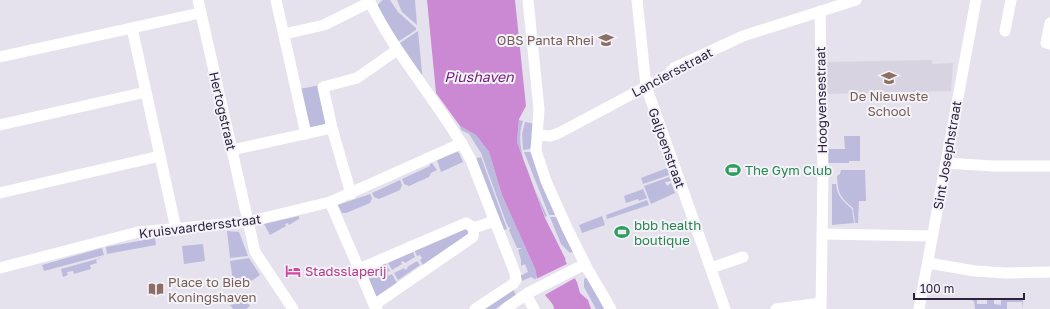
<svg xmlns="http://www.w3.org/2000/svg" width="1050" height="309" font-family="'Golos Text',sans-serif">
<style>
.built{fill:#d8d3e1}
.green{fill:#bcbbde}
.water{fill:#cc89d3}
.pier{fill:#e5e2ed}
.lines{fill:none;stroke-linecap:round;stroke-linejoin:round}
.minor{stroke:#fff;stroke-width:11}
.labels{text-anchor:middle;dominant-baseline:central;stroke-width:4;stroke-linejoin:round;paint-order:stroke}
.education-label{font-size:13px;fill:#785e54;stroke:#f4f3f9;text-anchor:end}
.street-label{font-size:13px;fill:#30223e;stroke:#f4f3f9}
.leisure-label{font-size:13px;fill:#27864d;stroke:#f4f3f9;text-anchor:start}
.hotel-label{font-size:13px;fill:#b23c85;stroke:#f4f3f9;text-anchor:start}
.water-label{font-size:14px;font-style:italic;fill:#741a7c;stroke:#f4f3f9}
</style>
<rect width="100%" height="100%" fill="#e5e2ed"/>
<polygon class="built" points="932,60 932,64 953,63 951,91 825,94 825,62"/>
<g class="green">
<polygon points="383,0 390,0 398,12 416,28 416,30 396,43 375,7"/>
<polygon points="397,0 415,0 417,25 402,12"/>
<polygon points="418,31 423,83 397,45"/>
<polygon points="321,85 328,124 310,129 299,89"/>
<path d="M519,120L523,121C512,149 536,190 547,216L545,217L517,142Z"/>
<polygon points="525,122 536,124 530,149 523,150 522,134"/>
<polygon points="460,126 476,135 489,152 502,195 536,271 536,280 531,277 522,281 520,276 528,272 525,264 521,266 521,260 518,250 522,248 517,248 509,230 511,227 509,228 506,222 481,153 469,134 461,130"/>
<polygon points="844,136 860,136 860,161 849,161 849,163 827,163 827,149 845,149"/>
<polygon points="457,152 459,153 463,162 441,172 437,160"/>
<polygon points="524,152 531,152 556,215 549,215"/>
<polygon points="481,157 507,229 501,231 474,159"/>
<polygon points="432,163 437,170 431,173 429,177 409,186 404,184 402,179 430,166 430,164"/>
<polygon points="667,168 669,175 643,184 641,178"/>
<path d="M841,170H865L866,201H859L858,223H855L853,208C840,197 838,194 837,176L840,174Z"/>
<polygon points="669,177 671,181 665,182 667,186 671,183 675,193 651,204 644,186"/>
<polygon points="400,180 402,185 400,190 379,199 374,197 372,193"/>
<path d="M832,184H836C837,196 843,201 852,209L854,223L832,225Z"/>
<polygon points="643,189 647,198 639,201 638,199 626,203 624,196"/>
<polygon points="370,194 372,198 370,203 346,213 342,213 338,205"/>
<polygon points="647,200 649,205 607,219 606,215"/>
<polygon points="299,216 299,219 289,225 288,223 285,224 286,226 288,225 270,235 264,224"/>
<polygon points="602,216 605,225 582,233 579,225"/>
<polygon points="550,217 557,217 574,251 570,253 561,244"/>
<polygon points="461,227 468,229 470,235 424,267 420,260 422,258 420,255 417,256 413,248"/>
<polygon points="227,231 239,232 248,256 230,258"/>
<polygon points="155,238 156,245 107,254 106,247"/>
<polygon points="203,244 205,261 184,264 182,246"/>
<polygon points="102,248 104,255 44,271 42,265"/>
<polygon points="413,252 415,257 405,263 403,261 401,262 402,264 392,270 388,263"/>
<polygon points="104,257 96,260 97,263 90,265 91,269 74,274 73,271 67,272 68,275 63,277 61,269"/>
<polygon points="249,258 260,275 240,289 238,287 234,288 230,261"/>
<polygon points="384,261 390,271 387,272 389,276 392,274 398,285 378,297 375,296 365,270"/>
<polygon points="417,261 420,265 398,280 394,273 404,268 405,270 408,268 407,267"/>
<polygon points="587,277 604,309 596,309 584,287 584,279"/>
<polygon points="513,289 516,295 495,309 483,309"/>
<polygon points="234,293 240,293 250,306 246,309 233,309 230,305 235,304"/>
<polygon points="967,298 977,298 977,304 987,304 987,299 994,299 994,304 1001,305 1001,299 1023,299 1023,309 1022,302 1007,302 1007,309 975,309 974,301"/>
</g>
<path class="water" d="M427,0H515L526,106L519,119L517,142L545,218L577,282L580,293L588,300L591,309H554C554,303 547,299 544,293C539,287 536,279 536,271L502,195L489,152L476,135L460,126L436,93Z"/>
<polygon class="pier" points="567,258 579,281 577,282 575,278 543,296 534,280 567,264 565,260"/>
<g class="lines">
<g class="minor">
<polyline points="198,0 255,252 293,309"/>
<polyline points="276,0 306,134"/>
<path d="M369,0C396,57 441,104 471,160L515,273L516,280L513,284L475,309"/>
<polyline points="528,0 539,109 536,151 546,181 567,228 587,268 611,309"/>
<polyline points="637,0 646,86 725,309"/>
<polyline points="820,11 823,172 821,309"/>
<polyline points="1050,23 1046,43 1050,44"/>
<polyline points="132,28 176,229"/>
<polyline points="1005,31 1011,0"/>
<polyline points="284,34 324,25 370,2"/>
<polyline points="0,57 200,13"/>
<polyline points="0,125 146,92"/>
<polyline points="538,135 550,136 559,133 668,75 674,68 743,36 856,0"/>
<polyline points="232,150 332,128"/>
<polyline points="946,163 993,166 1050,166"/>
<polyline points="0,193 160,156"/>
<polyline points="351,194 332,128 323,87 357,78 397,50"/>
<polyline points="330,202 359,269"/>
<polyline points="474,228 494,221"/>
<polyline points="822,234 932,236"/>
<polyline points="928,263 975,271 1006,273 1050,272"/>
<polyline points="0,268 138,232 247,222 330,202 462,143"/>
<polyline points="711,268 743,257"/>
<polyline points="526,295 534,309"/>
<polyline points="374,305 473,237 474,228 466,223 359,269 374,305 377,309"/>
<polyline points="505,309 528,293 585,264"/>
<polyline points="776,309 821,303"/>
<polyline points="919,309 976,0"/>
</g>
</g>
<defs>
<g id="school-bare" transform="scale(1.2)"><path d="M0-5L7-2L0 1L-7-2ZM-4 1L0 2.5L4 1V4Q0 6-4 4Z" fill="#8d6e63" stroke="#f4f3f9" stroke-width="2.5" paint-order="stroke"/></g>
<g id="stadium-bare" transform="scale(1.2)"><path d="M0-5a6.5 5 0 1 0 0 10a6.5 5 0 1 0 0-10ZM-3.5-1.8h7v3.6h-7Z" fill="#2e9e5b" stroke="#f4f3f9" stroke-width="2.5" paint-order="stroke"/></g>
<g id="hotel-bare" transform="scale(1.2)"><path d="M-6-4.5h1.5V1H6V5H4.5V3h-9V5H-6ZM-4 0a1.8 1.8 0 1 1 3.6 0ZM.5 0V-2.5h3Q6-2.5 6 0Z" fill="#d1479c" stroke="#f4f3f9" stroke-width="2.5" paint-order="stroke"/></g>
<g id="library-bare" transform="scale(1.2)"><path d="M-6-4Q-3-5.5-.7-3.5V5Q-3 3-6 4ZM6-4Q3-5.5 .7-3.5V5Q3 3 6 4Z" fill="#8d6e63" stroke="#f4f3f9" stroke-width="2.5" paint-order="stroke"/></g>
</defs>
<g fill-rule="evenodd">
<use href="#school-bare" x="606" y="40"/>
<use href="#school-bare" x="889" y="78"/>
<use href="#stadium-bare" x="733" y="170"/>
<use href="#stadium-bare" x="622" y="232"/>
<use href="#hotel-bare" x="293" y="271"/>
<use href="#library-bare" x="156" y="289"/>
</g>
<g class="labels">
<g class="education-label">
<text x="594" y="40">OBS Panta Rhei</text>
<text x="889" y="96" text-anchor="middle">De Nieuwste<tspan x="889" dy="15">School</tspan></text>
<text x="168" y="282" text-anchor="start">Place to Bieb<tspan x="168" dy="15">Koningshaven</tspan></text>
</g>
<g class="street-label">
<text transform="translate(672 72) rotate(-28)">Lanciersstraat</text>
<text transform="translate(821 100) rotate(-91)">Hoogvensestraat</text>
<text transform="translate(223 111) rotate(77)">Hertogstraat</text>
<text transform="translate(667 148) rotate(70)">Galjoenstraat</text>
<text transform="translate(947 155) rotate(-80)">Sint Josephstraat</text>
<text transform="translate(200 226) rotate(-7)">Kruisvaardersstraat</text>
</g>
<g class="leisure-label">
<text x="745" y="170">The Gym Club</text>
<text x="634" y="225">bbb health<tspan x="634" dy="15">boutique</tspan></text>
</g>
<g class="hotel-label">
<text x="305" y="271">Stadsslaperij</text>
</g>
<g class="water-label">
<text x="479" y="76">Piushaven</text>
</g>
</g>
<path d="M914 293v6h110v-6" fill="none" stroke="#30223e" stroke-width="2"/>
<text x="920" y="293" font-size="12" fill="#30223e" stroke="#f4f3f9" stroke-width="3" paint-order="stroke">100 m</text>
</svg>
